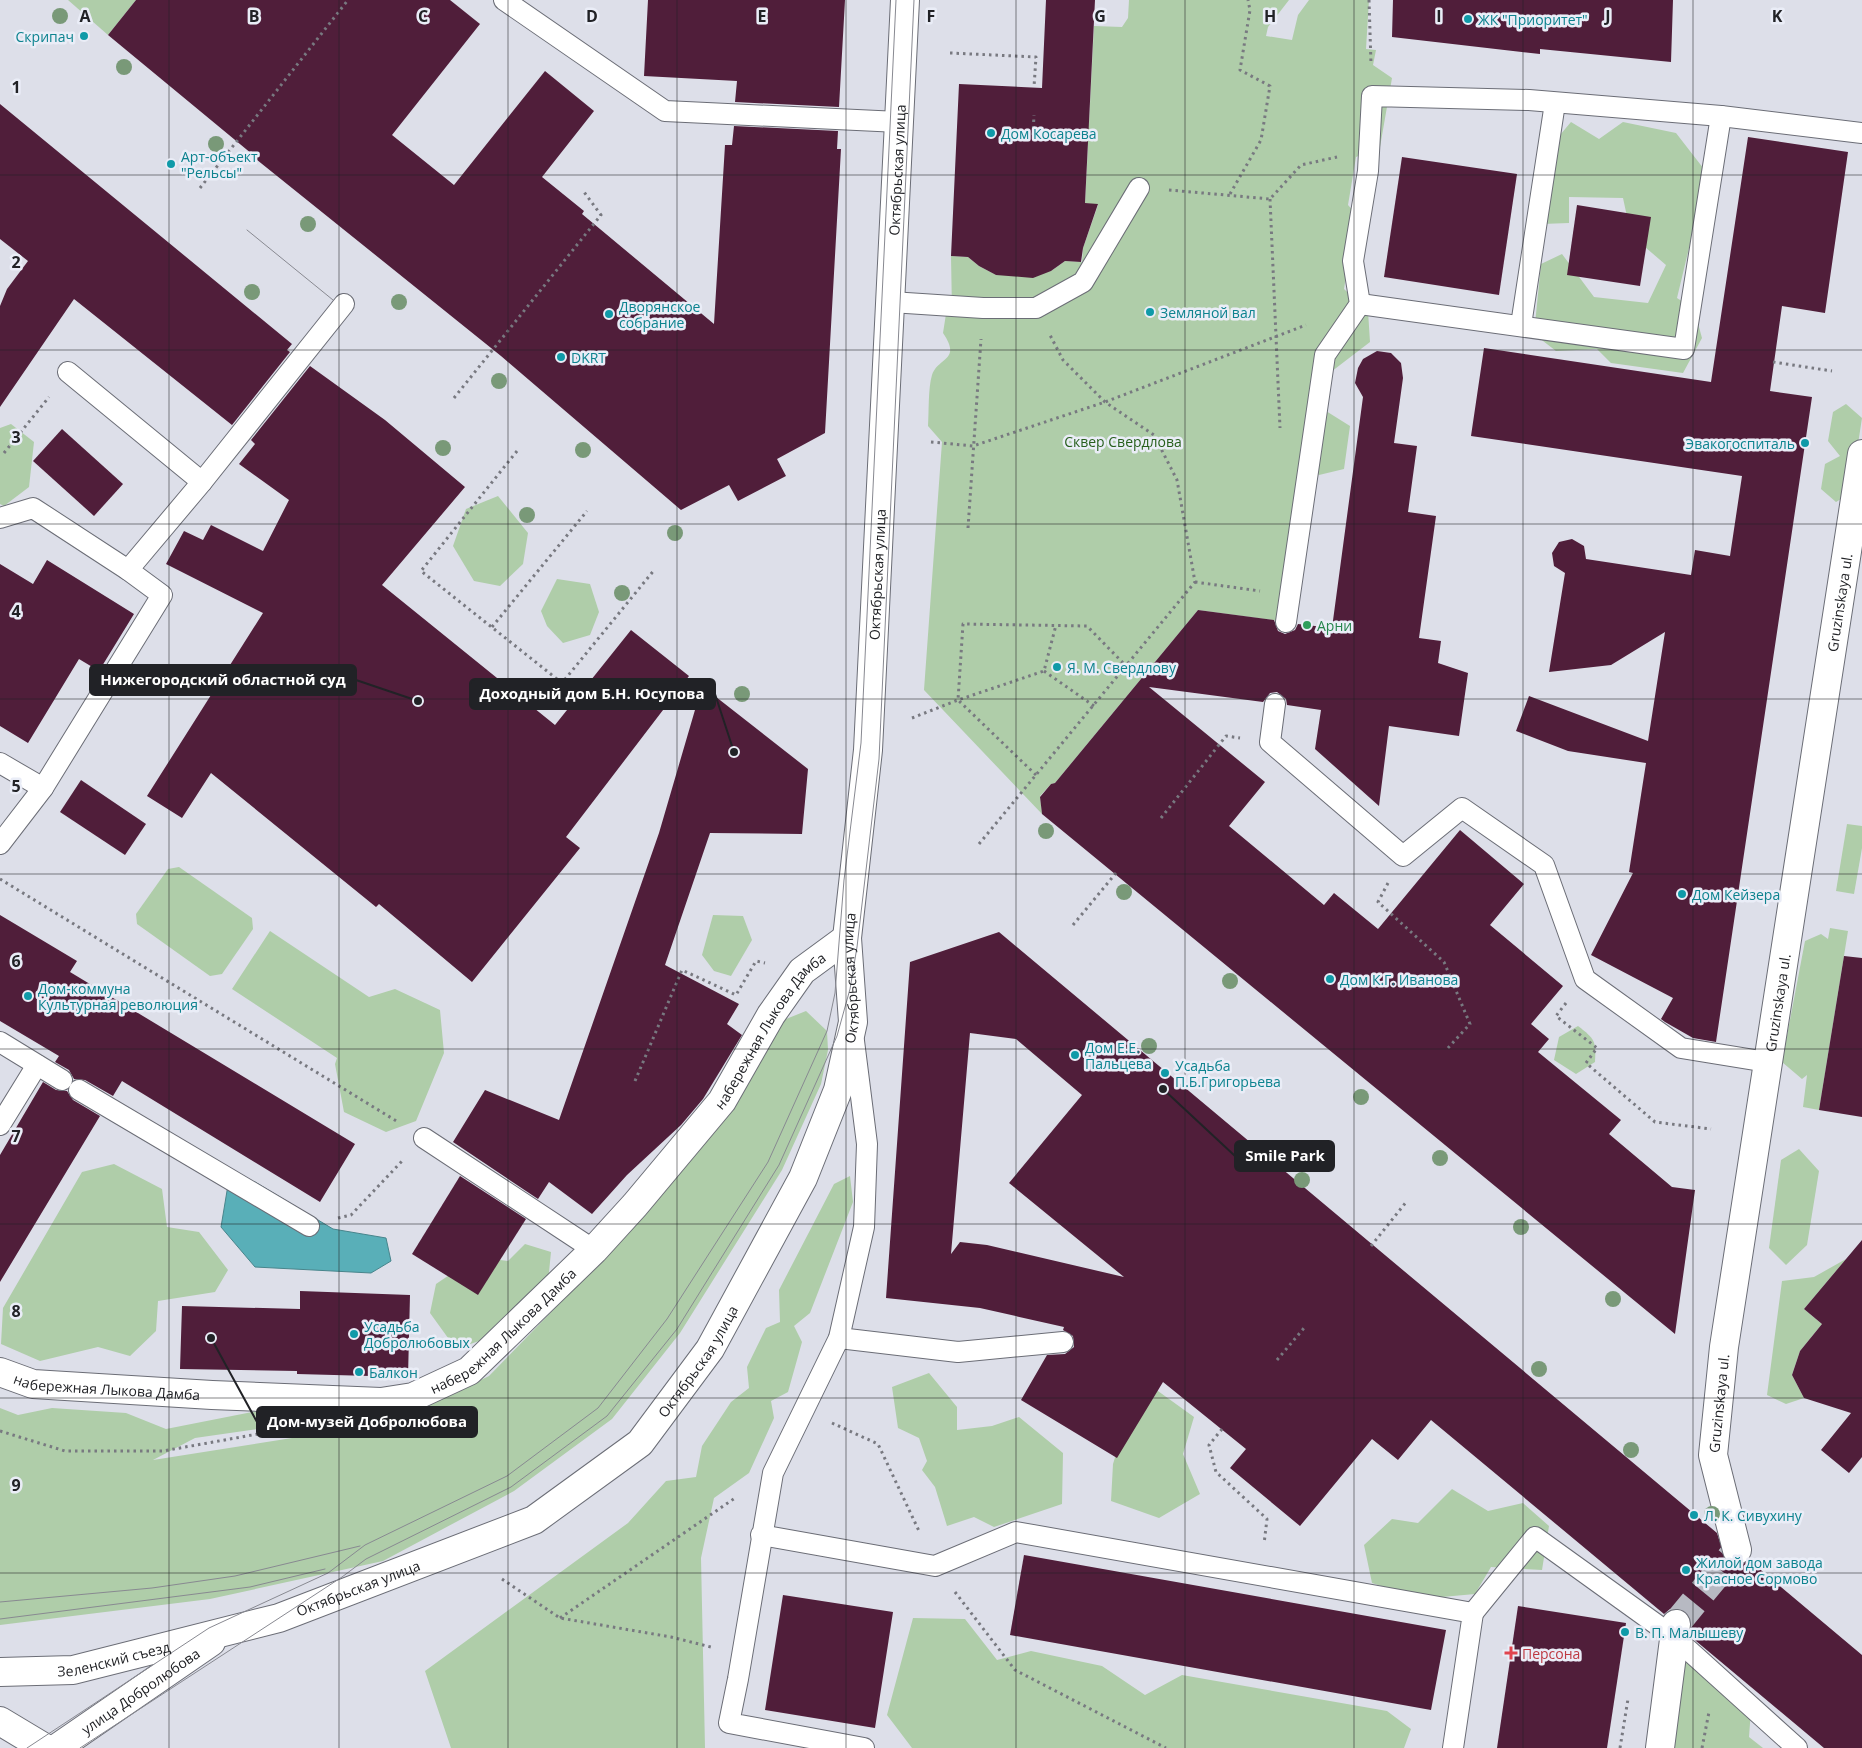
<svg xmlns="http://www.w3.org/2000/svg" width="1862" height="1748" font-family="'Open Sans',sans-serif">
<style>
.green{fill:#afcda9}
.water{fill:#59afb8;stroke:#48858c}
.building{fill:#501e3a;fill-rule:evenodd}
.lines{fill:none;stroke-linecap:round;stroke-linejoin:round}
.street-tunnel{stroke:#b7b9c2;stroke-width:28;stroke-dasharray:28 14;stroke-linecap:butt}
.lane-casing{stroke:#6b6d76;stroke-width:22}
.street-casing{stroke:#6b6d76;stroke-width:30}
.path{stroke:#787980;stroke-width:3;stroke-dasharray:2.5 4;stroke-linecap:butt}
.lane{stroke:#fff;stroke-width:20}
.street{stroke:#fff;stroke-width:28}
.tram{stroke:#888991;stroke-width:1}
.tree{fill:#799978}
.grid{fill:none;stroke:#212226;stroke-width:1;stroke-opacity:0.55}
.culture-dot{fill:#0f9aa8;stroke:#eaedf7;stroke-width:2}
.leisure-dot{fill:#2e9e5b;stroke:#eaedf7;stroke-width:2}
.health-dot{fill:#e0444e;stroke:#eaedf7;stroke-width:2}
.labels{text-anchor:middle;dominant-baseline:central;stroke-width:5;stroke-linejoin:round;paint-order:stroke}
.culture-label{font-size:14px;fill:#0d838f;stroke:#eaedf7;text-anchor:start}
.street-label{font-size:14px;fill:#212226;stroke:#eaedf7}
.park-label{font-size:14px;fill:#275f1c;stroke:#eaedf7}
.leisure-label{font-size:14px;fill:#27864d;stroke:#eaedf7;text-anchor:start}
.health-label{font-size:14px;fill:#be3a42;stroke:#eaedf7;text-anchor:start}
.grid-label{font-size:16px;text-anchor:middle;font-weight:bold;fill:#212226;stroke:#eaedf7;stroke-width:5;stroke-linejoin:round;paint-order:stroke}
.leader{fill:none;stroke:#212226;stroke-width:2}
.callout-dot{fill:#212226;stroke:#eaedf7;stroke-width:2}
.callout{fill:#212226;stroke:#212226;stroke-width:2}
.callout-label{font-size:15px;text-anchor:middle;font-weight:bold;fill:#fff}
</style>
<rect width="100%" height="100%" fill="#dddfe9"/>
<g class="green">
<polygon points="68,0 136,0 108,35"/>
<path d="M1129,0H1289L1268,27L1266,36L1292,40L1298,15L1309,0H1369L1366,49L1376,50L1373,65L1392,78L1380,147L1356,157L1348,205L1356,214L1344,289L1368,311L1370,342L1327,375L1326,411L1350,426L1344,469L1319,475L1303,458L1279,621L1198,610L1055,783L1051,784L1040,796L1042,814L924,690L942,442L928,426C929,412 928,388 932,375C938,357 962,361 943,333L946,314L952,311L951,256L968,257L979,266L996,275L1051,271L1065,261L1082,262L1083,248L1098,205L1085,203L1088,146L1084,136L1089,123L1094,26L1122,27L1128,18Z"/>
<polygon points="1571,122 1599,139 1623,122 1676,133 1707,173 1677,298 1694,309 1702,338 1683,373 1611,363 1597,349 1556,351 1534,334 1541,264 1562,254 1594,297 1648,303 1666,265 1631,235 1623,198 1569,197 1569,223 1542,224 1538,161"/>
<polygon points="1846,404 1862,418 1858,444 1848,457 1856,471 1851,493 1836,502 1821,489 1825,464 1840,456 1828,441 1833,412"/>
<polygon points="11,424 34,442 29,487 4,506 0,504 0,428"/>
<polygon points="498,496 528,533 523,564 500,586 474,581 453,546 466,509"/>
<polygon points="557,579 590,584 599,612 590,635 563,643 547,626 541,611"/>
<polygon points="1847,824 1862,826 1862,848 1854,894 1836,891"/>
<polygon points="179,867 252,918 253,929 222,974 210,976 137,924 136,914 168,869"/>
<polygon points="713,915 743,916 752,940 731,976 714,971 702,955"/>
<polygon points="1830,928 1848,931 1819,1110 1803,1107 1807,1075 1802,1079 1782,1062 1805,941 1821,934 1828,939"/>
<polygon points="270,931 369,997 395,989 440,1010 444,1053 416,1121 386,1132 344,1112 335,1064 337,1058 232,989"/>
<polygon points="806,1011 827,1031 828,1050 821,1084 782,1170 680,1333 612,1419 514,1491 383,1561 210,1599 0,1625 0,1408 18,1415 52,1408 126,1413 166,1429 273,1408 293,1413 285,1425 195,1438 153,1460 349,1429 412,1414 489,1376 596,1266 731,1113 781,1021"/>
<path d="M1578,1026C1595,1039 1596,1041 1595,1062L1576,1074L1554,1060L1559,1037Z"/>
<polygon points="1799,1149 1819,1171 1807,1245 1786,1265 1769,1248 1781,1160"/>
<polygon points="114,1164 162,1189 167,1227 199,1232 228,1270 215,1292 158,1301 156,1331 130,1356 98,1347 40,1361 1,1344 3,1308 82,1172"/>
<polygon points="850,1176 853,1202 810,1313 794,1326 802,1342 788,1392 771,1401 774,1418 749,1473 714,1498 701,1558 705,1748 451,1748 425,1671 628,1523 666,1481 696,1477 702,1446 731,1402 749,1388 747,1367 766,1328 780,1322 779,1290 834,1184"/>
<polygon points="525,1244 551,1252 548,1282 511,1330 456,1349 430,1313 436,1284 476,1257 508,1261"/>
<polygon points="1846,1259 1804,1309 1822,1324 1800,1351 1792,1375 1804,1398 1786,1404 1767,1395 1782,1281 1814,1277"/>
<polygon points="929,1373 957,1407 957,1430 992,1426 1019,1417 1063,1453 1062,1504 994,1527 974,1517 947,1526 935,1487 922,1470 927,1461 919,1438 898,1428 892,1387"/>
<polygon points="1151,1386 1194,1417 1183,1454 1200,1494 1159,1518 1111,1501 1113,1464 1122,1435"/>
<polygon points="1452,1489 1488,1511 1523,1503 1549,1526 1542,1570 1491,1567 1475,1594 1420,1599 1372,1583 1364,1545 1392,1519 1418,1523"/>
<polygon points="913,1618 965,1619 997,1660 1031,1651 1102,1666 1145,1695 1182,1675 1387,1711 1411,1729 1404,1748 912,1748 887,1715"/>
<polygon points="1703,1657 1752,1696 1749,1737 1763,1748 1662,1748 1662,1672"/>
</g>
<polygon class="water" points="255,1182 333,1229 386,1238 391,1261 371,1273 255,1267 221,1227 228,1185"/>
<g class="building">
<polygon points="136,0 450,0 480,24 392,135 454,185 545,71 594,111 542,177 584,211 582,214 714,324 725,145 732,145 734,126 838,131 837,149 841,149 825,433 777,459 786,476 738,501 729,485 681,510 501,356 251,155 252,154 108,35"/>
<polygon points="648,0 845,0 839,107 735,102 737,81 644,76"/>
<polygon points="1046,0 1095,0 1085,203 1098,204 1083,248 1081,262 1065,261 1051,271 1033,278 996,275 979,266 968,257 951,256 959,84 1042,88"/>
<polygon points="1393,0 1673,0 1671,62 1540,49 1540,54 1392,37"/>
<polygon points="0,104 292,344 287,350 290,352 232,425 74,299 0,407 0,306 7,289 28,261 0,239"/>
<polygon points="1748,137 1848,152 1825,313 1782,306 1770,391 1812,397 1716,1042 1693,1038 1665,1022 1661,1019 1673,998 1591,955 1633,873 1629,872 1646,763 1568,751 1516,731 1529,696 1648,741 1665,632 1611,665 1549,672 1565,573 1554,566 1552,553 1559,542 1572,539 1584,546 1586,559 1691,575 1695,550 1730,556 1742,476 1471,436 1484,348 1711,382"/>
<polygon points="1402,157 1517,174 1499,295 1384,277"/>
<polygon points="1577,205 1651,217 1640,286 1567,275"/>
<polygon points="1377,351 1391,353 1401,363 1403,378 1394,443 1417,446 1408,512 1436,516 1419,638 1441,641 1438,663 1468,673 1459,736 1389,726 1379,806 1315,749 1321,710 1287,705 1286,699 1277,692 1270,693 1263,702 1149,687 1265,782 1229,826 1324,905 1334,893 1378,929 1460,830 1524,884 1490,925 1563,986 1531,1024 1549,1039 1538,1052 1621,1120 1609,1134 1672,1187 1695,1190 1675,1334 1042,814 1040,797 1051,784 1055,783 1198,610 1274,620 1278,631 1285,634 1295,630 1298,624 1332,628 1363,397 1355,383 1358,368 1363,359"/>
<polygon points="310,366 385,420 465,487 382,585 555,725 631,630 689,676 566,837 580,848 472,982 379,904 376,907 211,773 182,818 147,796 263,613 166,564 184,531 203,540 211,525 263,551 289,500 239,464 255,444 251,440"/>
<polygon points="62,429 123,484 94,516 33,461"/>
<polygon points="47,560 134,614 99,671 79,659 28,743 0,726 0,564 33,584"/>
<polygon points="702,686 808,769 802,834 710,833 665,965 739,1004 727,1024 742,1035 703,1099 681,1125 627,1175 592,1214 549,1182 538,1199 453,1142 485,1090 559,1120 659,833"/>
<polygon points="81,780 146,824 125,855 60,812"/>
<polygon points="0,915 77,961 70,972 355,1144 320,1202 122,1081 113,1096 85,1080 74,1079 69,1070 55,1062 59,1056 0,1021"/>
<path d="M999,932L1717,1533L1726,1561L1732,1565H1740L1749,1560L1862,1655V1748H1824L1690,1636L1691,1618L1686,1612L1678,1608L1670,1609L1664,1614L1431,1420L1398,1460L1372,1439L1300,1526L1230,1468L1246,1449L1163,1382L1117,1458L1021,1400L1047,1355L1065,1354L1074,1347L1073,1336L1063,1330L1064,1327L980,1308L886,1298L910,962ZM970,1033L1016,1039L1082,1095L1009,1183L1124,1277L987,1245L960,1242L951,1254Z"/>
<polygon points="1844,956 1862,958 1862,1117 1819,1110"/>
<polygon points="43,1082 56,1090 67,1091 73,1100 100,1116 0,1282 0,1155"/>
<polygon points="460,1176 526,1219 478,1295 412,1254"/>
<polygon points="1862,1240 1862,1457 1849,1473 1821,1450 1851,1413 1804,1398 1792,1375 1800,1351 1822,1324 1804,1309"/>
<polygon points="300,1291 410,1295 408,1377 297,1374 297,1371 180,1369 182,1306 300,1309"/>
<polygon points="1024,1555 1446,1630 1431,1710 1010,1635"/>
<polygon points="783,1595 893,1612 875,1728 765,1710"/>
<polygon points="1518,1606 1626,1623 1607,1748 1497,1748"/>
</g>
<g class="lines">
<polyline class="street-tunnel" points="1676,1624 1737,1550"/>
<g class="lane-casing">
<g id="lane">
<polyline points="504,0 665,111 899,122"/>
<polyline points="891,302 983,308 1036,308 1083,282 1139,188"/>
<polyline points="1360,304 1684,349 1721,116"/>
<polyline points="1521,325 1555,103"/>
<polyline points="68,372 202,482 344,304"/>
<polyline points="0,518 33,508 128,570 202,482"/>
<polyline points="1286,622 1325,355 1360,304 1353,261 1368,171 1372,96 1529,100 1721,116 1862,133"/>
<polyline points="1275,704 1270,742 1403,856 1462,808 1544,865 1585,979 1681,1048 1767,1062"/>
<polyline points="0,763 43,788"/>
<polyline points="0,844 43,788 162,595 128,570"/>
<polyline points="854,1041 867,1144 864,1227 839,1338 773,1473 738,1679 729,1723 864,1748"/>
<polyline points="0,1042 62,1080"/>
<polyline points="79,1090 309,1226"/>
<polyline points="0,1125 37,1065"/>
<polyline points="424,1138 594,1250"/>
<polyline points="839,1338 958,1352 1063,1342"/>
<polyline points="761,1535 935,1566 1016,1532 1473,1613 1453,1748"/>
<polyline points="1473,1613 1535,1537 1674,1637 1797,1748"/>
</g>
</g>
<g class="street-casing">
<g id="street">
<path id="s1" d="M0,1372L33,1384L212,1395L381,1402L413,1397L469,1371L594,1250L635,1205L722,1101L771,1015L802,971L847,938"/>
<path id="s2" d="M1737,1550L1713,1455L1724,1347L1862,454"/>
<path id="s3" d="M0,1672L73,1670L279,1618L534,1520L640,1443L710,1349L803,1178L838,1090L853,1022L847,938L868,750L905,0"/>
<polyline points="0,1721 45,1748"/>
<path id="s4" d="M57,1748L211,1642"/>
<polyline points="1660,1748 1676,1624"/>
</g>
</g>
<g class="path">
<polyline points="1369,0 1371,64"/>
<polyline points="950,53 1036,57 1034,87"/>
<polyline points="1033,135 1034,115"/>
<polyline points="200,188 348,0"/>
<polyline points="1169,190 1270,199 1301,165 1337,157"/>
<polyline points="1230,194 1261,140 1270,86 1240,70 1250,10 1248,0"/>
<polyline points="1270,199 1280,428"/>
<polyline points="1773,362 1832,371"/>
<polyline points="454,398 601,215 584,192"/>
<polyline points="931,442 973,446 1105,402 1306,325"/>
<polyline points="517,451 421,571 562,683 655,569"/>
<polyline points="4,453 49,397"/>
<polyline points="968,528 981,339"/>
<polyline points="1195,582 1260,591"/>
<polyline points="492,627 587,511"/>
<polyline points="1044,671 1094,706"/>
<polyline points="912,718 958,700 1044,671 1056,625"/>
<polyline points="1036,775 958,700 963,624 1087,626 1126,666"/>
<polyline points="1161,818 1226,736 1240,738"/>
<polyline points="979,844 1195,582 1177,480 1154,435 1105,402 1063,360 1050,335"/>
<polyline points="0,879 398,1122"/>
<polyline points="1388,883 1378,902 1444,962 1470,1024 1447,1049"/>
<polyline points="1073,925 1116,873"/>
<polyline points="1566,1003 1556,1016 1597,1048 1586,1063 1655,1122 1711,1129"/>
<polyline points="635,1081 682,970 736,995 756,961 765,963"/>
<polyline points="338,1218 351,1215 403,1160"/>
<polyline points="1371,1246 1407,1201"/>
<polyline points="1277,1360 1304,1328"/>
<polyline points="832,1423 878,1444 919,1531"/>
<polyline points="1222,1429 1209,1445 1216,1472 1267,1519 1264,1544"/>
<polyline points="0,1431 65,1451 163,1451 258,1434"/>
<polyline points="502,1579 560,1618 671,1637 711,1647"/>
<polyline points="955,1592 1015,1670 1166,1748"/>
<polyline points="560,1618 735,1498"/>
<polyline points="1620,1748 1628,1699"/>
<polyline points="1702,1748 1709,1712"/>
</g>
<use href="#lane" class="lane"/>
<use href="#street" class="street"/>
<g class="tram">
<polyline points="247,230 333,300"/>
<polyline points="0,1602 152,1588 235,1576 360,1546"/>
<polyline points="0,1619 250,1587 325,1569"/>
<polyline points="27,1748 209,1628 328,1573 365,1545 507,1476 598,1408 667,1319 768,1162 827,1031 835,993 844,880 861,743 896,0"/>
<polyline points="80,1748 342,1577 366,1559 511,1487 607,1416 677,1329 779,1165 837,1036 850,989 857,947 879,759 914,0"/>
</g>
</g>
<g class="tree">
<circle cx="60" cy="16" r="8"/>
<circle cx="124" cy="67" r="8"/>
<circle cx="216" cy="144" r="8"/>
<circle cx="308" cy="224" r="8"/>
<circle cx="252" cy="292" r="8"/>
<circle cx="399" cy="302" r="8"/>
<circle cx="499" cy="381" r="8"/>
<circle cx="443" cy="448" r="8"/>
<circle cx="583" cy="450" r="8"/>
<circle cx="527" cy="515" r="8"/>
<circle cx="675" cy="533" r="8"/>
<circle cx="622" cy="593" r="8"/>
<circle cx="742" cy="694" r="8"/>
<circle cx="1046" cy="831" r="8"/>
<circle cx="1124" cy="892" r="8"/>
<circle cx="1230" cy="981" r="8"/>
<circle cx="1149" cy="1046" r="8"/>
<circle cx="1361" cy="1097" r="8"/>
<circle cx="1440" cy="1158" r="8"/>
<circle cx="1302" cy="1180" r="8"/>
<circle cx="1521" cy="1227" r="8"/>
<circle cx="1613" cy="1299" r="8"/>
<circle cx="1539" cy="1369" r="8"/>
<circle cx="1631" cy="1450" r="8"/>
<circle cx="1712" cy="1514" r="8"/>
</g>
<path class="grid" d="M169,0V1748M339,0V1748M508,0V1748M677,0V1748M846,0V1748M1016,0V1748M1185,0V1748M1354,0V1748M1523,0V1748M1693,0V1748M0,175H1862M0,350H1862M0,524H1862M0,699H1862M0,874H1862M0,1049H1862M0,1224H1862M0,1398H1862M0,1573H1862"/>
<g class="culture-dot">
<circle cx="1468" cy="19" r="5"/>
<circle cx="84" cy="36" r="5"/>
<circle cx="991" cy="133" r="5"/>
<circle cx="171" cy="164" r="5"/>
<circle cx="1150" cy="312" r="5"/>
<circle cx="609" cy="314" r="5"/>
<circle cx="561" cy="357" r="5"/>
<circle cx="1805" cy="443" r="5"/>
<circle cx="1057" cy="667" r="5"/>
<circle cx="1682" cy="894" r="5"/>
<circle cx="1330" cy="979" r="5"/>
<circle cx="28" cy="996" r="5"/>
<circle cx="1075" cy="1055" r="5"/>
<circle cx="1165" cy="1073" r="5"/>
<circle cx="354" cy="1334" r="5"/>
<circle cx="359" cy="1372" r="5"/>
<circle cx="1694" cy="1515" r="5"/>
<circle cx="1686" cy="1570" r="5"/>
<circle cx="1625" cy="1632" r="5"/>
</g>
<circle class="leisure-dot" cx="1307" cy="625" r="5"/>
<path class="health-dot" d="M1508.5 1645.5h5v5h5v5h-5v5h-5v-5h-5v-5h5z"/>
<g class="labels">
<g class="culture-label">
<text x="1478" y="19">ЖК "Приоритет"</text>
<text x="74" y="36" text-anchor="end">Скрипач</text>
<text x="1001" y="133">Дом Косарева</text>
<text x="181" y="156">Арт-объект<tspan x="181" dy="16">"Рельсы"</tspan></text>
<text x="619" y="306">Дворянское<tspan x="619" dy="16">собрание</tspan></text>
<text x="1160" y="312">Земляной вал</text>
<text x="571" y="357">DKRT</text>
<text x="1795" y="443" text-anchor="end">Эвакогоспиталь</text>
<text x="1067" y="667">Я. М. Свердлову</text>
<text x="1692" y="894">Дом Кейзера</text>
<text x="1340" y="979">Дом К.Г. Иванова</text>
<text x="38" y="988">Дом-коммуна<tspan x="38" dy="16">Культурная революция</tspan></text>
<text x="1085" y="1047">Дом Е.Е.<tspan x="1085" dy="16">Пальцева</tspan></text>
<text x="1175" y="1065">Усадьба<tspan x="1175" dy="16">П.Б.Григорьева</tspan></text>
<text x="364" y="1326">Усадьба<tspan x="364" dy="16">Добролюбовых</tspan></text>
<text x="369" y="1372">Балкон</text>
<text x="1704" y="1515">Л. К. Сивухину</text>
<text x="1696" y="1562">Жилой дом завода<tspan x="1696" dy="16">Красное Сормово</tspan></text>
<text x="1635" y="1632">В. П. Малышеву</text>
</g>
<g class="street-label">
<text stroke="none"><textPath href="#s3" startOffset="2020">Октябрьская улица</textPath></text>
<text stroke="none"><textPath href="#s3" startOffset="1615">Октябрьская улица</textPath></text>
<text stroke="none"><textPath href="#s2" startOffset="960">Gruzinskaya ul.</textPath></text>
<text stroke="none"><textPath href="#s3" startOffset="1210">Октябрьская улица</textPath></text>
<text stroke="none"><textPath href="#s2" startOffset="555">Gruzinskaya ul.</textPath></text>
<text stroke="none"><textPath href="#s1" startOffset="934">набережная Лыкова Дамба</textPath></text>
<text stroke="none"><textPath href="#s1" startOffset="529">набережная Лыкова Дамба</textPath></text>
<text stroke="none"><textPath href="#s3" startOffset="790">Октябрьская улица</textPath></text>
<text stroke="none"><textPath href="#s1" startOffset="109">набережная Лыкова Дамба</textPath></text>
<text stroke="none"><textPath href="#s2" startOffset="150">Gruzinskaya ul.</textPath></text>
<text stroke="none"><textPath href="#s3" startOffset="370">Октябрьская улица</textPath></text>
<text stroke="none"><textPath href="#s3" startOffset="115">Зеленский съезд</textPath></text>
<text stroke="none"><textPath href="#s4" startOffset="101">улица Добролюбова</textPath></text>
</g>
<g class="park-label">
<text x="1123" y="441">Сквер Свердлова</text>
</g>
<g class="leisure-label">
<text x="1317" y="625">Арни</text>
</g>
<g class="health-label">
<text x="1522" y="1653">Персона</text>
</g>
</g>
<g class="grid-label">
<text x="85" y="22">A</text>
<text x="254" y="22">B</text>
<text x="423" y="22">C</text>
<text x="592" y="22">D</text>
<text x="762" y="22">E</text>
<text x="931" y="22">F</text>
<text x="1100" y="22">G</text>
<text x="1270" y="22">H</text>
<text x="1439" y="22">I</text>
<text x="1608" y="22">J</text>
<text x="1777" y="22">K</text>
<text x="16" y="93">1</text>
<text x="16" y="268">2</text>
<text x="16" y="443">3</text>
<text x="16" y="617">4</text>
<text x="16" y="792">5</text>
<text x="16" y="967">6</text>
<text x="16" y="1142">7</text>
<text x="16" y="1317">8</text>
<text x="16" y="1491">9</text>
</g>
<path class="leader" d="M418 701L356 680M734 752L715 694M1163 1089L1235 1156M211 1338L257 1422"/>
<g class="callout-dot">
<circle cx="418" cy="701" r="5"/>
<circle cx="734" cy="752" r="5"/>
<circle cx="1163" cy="1089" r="5"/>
<circle cx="211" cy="1338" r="5"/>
</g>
<g class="callout">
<rect x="90" y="665" width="266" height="30" rx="5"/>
<rect x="470" y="679" width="245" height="30" rx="5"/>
<rect x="1235" y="1141" width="99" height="30" rx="5"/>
<rect x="257" y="1407" width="220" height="30" rx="5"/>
</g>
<g class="callout-label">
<text x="223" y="685">Нижегородский областной суд</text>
<text x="592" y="699">Доходный дом Б.Н. Юсупова</text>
<text x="1285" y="1161">Smile Park</text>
<text x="367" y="1427">Дом-музей Добролюбова</text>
</g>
</svg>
